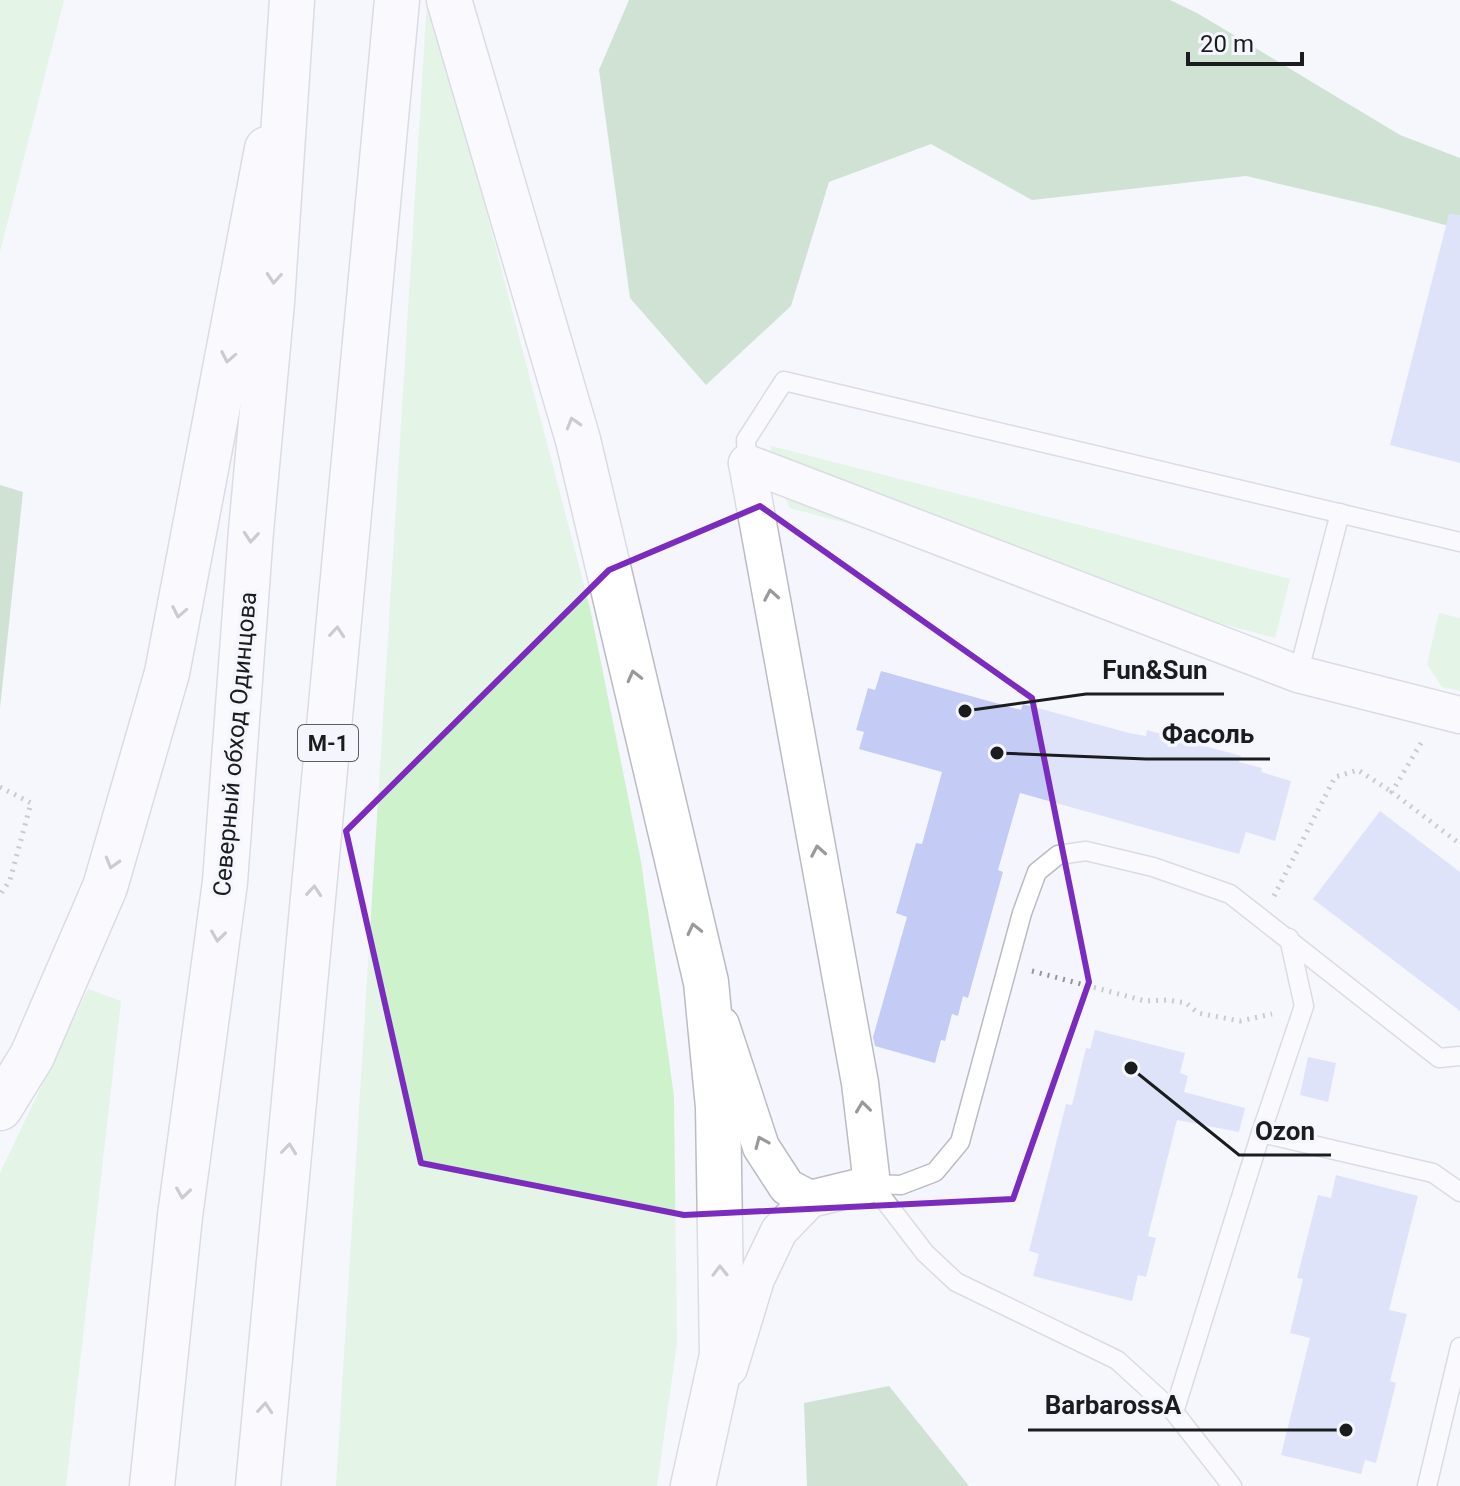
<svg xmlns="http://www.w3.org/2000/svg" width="1460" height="1486" font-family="Roboto,sans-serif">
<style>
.green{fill:#cef2cb}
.forest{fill:#a2ca9f}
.building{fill:#c4ccf6}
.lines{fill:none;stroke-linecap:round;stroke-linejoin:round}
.service-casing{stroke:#bbbcc3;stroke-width:21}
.minor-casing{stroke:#bbbcc3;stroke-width:39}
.secondary-casing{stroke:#bbbcc3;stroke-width:47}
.trunk-casing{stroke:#bbbcc3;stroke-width:47}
.path{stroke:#95969b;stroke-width:5;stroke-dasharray:2 6;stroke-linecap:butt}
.service{stroke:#fff;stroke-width:18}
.minor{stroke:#fff;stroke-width:36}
.secondary{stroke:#fff;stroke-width:44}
.trunk{stroke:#fff;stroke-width:44}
.oneway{stroke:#98999a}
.marked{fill:none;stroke:#7b2cbf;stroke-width:6;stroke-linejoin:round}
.labels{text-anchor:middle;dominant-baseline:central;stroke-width:7;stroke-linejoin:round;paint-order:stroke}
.shield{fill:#f5f6fd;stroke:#5c5d61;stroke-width:2}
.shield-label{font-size:22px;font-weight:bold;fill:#1b1c1e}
.street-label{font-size:24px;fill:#1b1c1e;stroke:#f5f6fd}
.leader{fill:none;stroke:#1b1c1e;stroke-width:3}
.callout-dot{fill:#1b1c1e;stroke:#f5f6fd;stroke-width:3}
.callout-label{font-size:26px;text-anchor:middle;font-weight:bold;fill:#1b1c1e;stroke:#f5f6fd;stroke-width:7;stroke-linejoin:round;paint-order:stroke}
</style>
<rect width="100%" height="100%" fill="#f5f6fd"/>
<g class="green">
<polygon points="0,0 64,0 0,252"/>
<polygon points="427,0 431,0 590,608 641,861 674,1096 677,1343 657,1486 336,1486"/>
<polygon points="771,446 1290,579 1275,638 790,508 771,468"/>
<polygon points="1439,613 1460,618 1460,691 1442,687 1427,664"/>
<polygon points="88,989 121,1001 66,1486 0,1486 0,1173"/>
</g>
<g class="forest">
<polygon points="629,0 1170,0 1197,13 1400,135 1460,158 1460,229 1378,207 1246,176 1032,200 931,144 829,182 791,306 706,385 630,298 599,70"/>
<polygon points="0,485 23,492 0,708"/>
<polygon points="889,1386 969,1486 807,1486 804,1403"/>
</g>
<g class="building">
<polygon points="1449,214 1460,215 1460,463 1390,445"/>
<polygon points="881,671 1021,710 1023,704 1129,733 1146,736 1147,730 1241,756 1239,762 1262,768 1261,772 1291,781 1275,841 1246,832 1239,854 1020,793 998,870 1003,872 968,998 963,996 958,1016 952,1014 945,1041 941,1040 935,1063 875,1046 873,1037 907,917 896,913 916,843 922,844 942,772 859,749 864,732 856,730 868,688 875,690"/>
<polygon points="1380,811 1460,872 1460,1011 1313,899"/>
<polygon points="1095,1030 1185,1053 1180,1073 1188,1076 1184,1092 1245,1108 1239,1132 1177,1120 1148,1236 1156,1238 1146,1277 1138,1275 1132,1301 1033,1276 1039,1254 1029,1251 1066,1104 1072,1105 1086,1048 1090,1049"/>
<polygon points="1308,1057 1336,1063 1328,1102 1300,1095"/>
<polygon points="1336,1175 1418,1196 1389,1310 1407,1314 1390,1381 1396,1383 1376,1463 1365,1460 1361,1474 1281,1455 1310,1338 1290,1333 1303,1279 1297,1278 1318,1195 1331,1198"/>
</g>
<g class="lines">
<g class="service-casing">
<g id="service">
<polyline points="747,463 746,440 784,381 1460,542"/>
<polyline points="1298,674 1340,513"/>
<polyline points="1261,1133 1433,1173 1460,1192"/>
<polyline points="872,1184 901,1185 935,1172 960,1142 1022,913 1037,872 1058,855 1086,851 1153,867 1230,894 1439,1058 1460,1056"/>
<polyline points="872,1184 925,1253 956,1282 1117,1360 1174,1412 1232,1486"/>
<polyline points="1174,1412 1261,1133 1304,1006 1289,938"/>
<polyline points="1427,1486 1460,1347"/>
</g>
</g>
<g class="minor-casing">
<g id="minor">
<polyline points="747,463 1298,674 1460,715"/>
<polyline points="721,1025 761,1147 787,1187 810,1199"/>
<polyline points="729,1368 756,1279 779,1231 810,1199 872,1184 860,1083 747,463"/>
</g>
</g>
<g class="secondary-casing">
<g id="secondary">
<polyline points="449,0 578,440 706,982 718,1107 722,1355 693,1486"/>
<polyline points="0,1108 32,1056 105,887 167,673 267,149"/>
</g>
</g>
<g class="trunk-casing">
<g id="trunk">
<polyline points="152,1486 180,1216 225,882 251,531 272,302 292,0"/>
<polyline points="258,1486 397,0"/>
</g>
</g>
<g class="path">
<polyline points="1421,743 1392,792 1460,844"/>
<polyline points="0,787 31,803 10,880 0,895"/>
<polyline points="1274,896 1335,777 1358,770 1392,792"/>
<polyline points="1032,971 1145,1001 1168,1000 1186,1003 1198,1013 1240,1021 1272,1014"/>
</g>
<use href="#service" class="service"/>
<use href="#minor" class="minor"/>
<use href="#secondary" class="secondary"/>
<use href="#trunk" class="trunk"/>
</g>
<defs><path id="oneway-chevron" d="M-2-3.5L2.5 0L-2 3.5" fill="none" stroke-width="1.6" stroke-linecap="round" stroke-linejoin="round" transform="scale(2)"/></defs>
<g class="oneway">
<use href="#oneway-chevron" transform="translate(274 278) rotate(94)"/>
<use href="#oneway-chevron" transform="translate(228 357) rotate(101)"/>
<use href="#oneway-chevron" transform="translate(573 423) rotate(-106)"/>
<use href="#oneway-chevron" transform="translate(251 537) rotate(95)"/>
<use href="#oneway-chevron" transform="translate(771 595) rotate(-100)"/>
<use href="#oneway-chevron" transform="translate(179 612) rotate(101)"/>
<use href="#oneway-chevron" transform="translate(337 632) rotate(-85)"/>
<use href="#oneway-chevron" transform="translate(634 676) rotate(-104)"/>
<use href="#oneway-chevron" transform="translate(818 851) rotate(-100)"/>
<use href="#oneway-chevron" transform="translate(112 863) rotate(106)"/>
<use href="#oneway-chevron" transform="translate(314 891) rotate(-85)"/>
<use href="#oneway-chevron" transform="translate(694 929) rotate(-103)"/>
<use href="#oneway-chevron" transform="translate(218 936) rotate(98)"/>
<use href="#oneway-chevron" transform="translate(863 1107) rotate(-97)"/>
<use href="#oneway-chevron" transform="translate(761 1142) rotate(-113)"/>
<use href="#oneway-chevron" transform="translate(289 1149) rotate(-84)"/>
<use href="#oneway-chevron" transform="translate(183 1193) rotate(98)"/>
<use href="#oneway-chevron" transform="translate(720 1271) rotate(-91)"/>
<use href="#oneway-chevron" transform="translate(265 1408) rotate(-85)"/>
</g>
<path d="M0 0H1460V1486H0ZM760,506L1032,698L1089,982L1013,1199L684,1215L421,1163L346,831L609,570Z" fill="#f5f6fd" fill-opacity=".55" fill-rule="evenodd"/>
<path class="marked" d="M760,506L1032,698L1089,982L1013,1199L684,1215L421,1163L346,831L609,570Z"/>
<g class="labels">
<rect class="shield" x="298" y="725" width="60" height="36" rx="6"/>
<g class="shield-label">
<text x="328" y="743">М-1</text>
</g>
<g class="street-label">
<text transform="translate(235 744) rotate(-85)">Северный обход Одинцова</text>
</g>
</g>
<path class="leader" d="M965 711L1086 694H1224M997 753L1146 759H1270M1131 1068L1239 1155H1331M1346 1430L1197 1430H1028"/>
<g class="callout-dot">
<circle cx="965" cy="711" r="8"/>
<circle cx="997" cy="753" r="8"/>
<circle cx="1131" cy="1068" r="8"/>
<circle cx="1346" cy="1430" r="8"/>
</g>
<g class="callout-label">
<text x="1155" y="679">Fun&amp;Sun</text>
<text x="1208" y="743">Фасоль</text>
<text x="1285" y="1140">Ozon</text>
<text x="1113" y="1414">BarbarossA</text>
</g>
<path d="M1188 52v12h114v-12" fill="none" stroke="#1b1c1e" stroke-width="4"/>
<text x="1200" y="52" font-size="24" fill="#1b1c1e" stroke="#f5f6fd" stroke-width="6" paint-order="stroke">20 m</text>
</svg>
